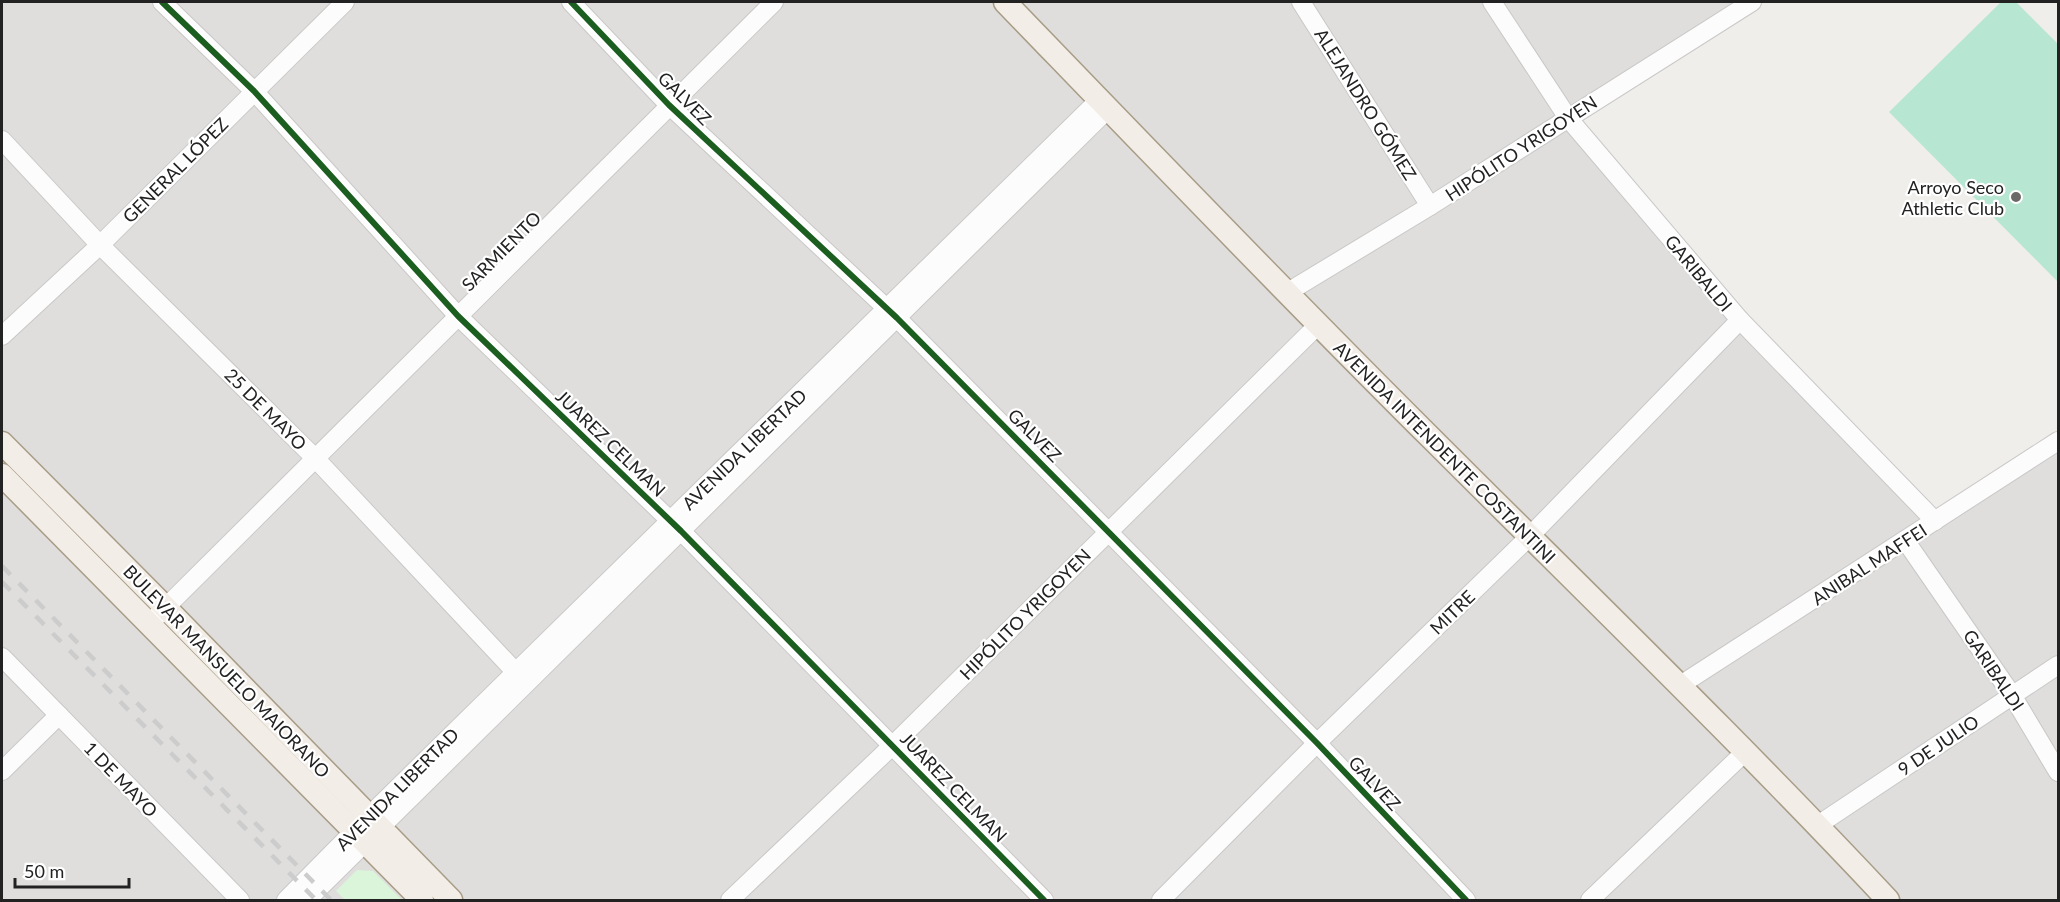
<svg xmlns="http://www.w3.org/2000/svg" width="2060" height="902" font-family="Lato,sans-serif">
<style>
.residential{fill:#dfdedc}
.park{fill:#daf5da}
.pitch{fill:#b7e6d2}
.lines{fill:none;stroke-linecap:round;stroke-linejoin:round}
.minor-casing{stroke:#c9c8c7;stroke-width:20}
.major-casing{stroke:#a79c86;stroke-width:25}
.minor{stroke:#fdfcfc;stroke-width:18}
.major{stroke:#f3ede7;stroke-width:22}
.rail{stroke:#ccc;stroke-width:4.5;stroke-dasharray:12 12;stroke-linecap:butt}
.cycleway-casing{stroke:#fff;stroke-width:10}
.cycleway{stroke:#1b5e20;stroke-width:6}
.poi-dot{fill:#6a6968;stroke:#fff;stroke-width:2}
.labels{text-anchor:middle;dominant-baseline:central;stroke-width:4.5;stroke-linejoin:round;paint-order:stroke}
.street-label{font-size:18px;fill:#222;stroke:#fff}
.poi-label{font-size:18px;fill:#222;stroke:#fff;text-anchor:end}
</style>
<rect width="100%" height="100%" fill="#f0eeeb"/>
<polygon class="residential" points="2,2 1752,2 1568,118 1935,521 2058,441 2058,900 2,900"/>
<polygon class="park" points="357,870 373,871 402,900 345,900 336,891"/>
<polygon class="pitch" points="2001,2 2016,2 2058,44 2058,282 1889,112"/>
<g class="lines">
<g class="minor-casing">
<g id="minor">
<polyline points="162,2 254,91 458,316 681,531 1044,900"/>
<polyline points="571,2 669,105 897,318 1317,743 1466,900"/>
<polyline points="1301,2 1430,206"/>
<polyline points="1492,2 1568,118 1740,320 1935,521"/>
<polyline points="2,140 100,245 315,458 523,680"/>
<polyline points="1288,292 1430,206 1752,2"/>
<polyline points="2,336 100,245 345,2"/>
<polyline points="1905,540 2012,695 2058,772"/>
<polyline points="156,617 774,2"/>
<polyline points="2,657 240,900"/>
<polyline points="1679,686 2058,441"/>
<polyline points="2,771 59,715"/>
<polyline points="1818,825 2058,665"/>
<polyline points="286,900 369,816 1100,99"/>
<polyline points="307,900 1109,108"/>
<polyline points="730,900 892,746 1318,325"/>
<polyline points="1161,900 1317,743 1529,537 1740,320"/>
<polyline points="1590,900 1745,752"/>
</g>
</g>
<g class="major-casing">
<g id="major">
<path d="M1005,2C1147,149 1289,297 1434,441C1586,593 1741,743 1888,900"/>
<polyline points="2,443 165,607 451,900"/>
<polyline points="2,475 422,900"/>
</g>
</g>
<use href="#minor" class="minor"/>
<use href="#major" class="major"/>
<g class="rail">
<polyline points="2,566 331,900"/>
<polyline points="2,582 316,900"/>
</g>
<g class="cycleway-casing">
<g id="cycleway">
<polyline points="162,2 254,91 458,316 681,531 1044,900"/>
<polyline points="571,2 669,105 897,318 1317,743 1466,900"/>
</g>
</g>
<use href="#cycleway" class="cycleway"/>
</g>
<circle class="poi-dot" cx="2016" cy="197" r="6"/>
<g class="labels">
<g class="street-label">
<text transform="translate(685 98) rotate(45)">GALVEZ</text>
<text transform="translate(1366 104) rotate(58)">ALEJANDRO GÓMEZ</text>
<text transform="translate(1521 148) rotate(-33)">HIPÓLITO YRIGOYEN</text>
<text transform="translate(175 170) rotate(-45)">GENERAL LÓPEZ</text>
<text transform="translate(501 251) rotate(-45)">SARMIENTO</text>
<text transform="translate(1699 273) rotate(50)">GARIBALDI</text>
<text transform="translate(266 409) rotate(45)">25 DE MAYO</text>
<text transform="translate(1035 435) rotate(45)">GALVEZ</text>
<text transform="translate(611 443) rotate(44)">JUAREZ CELMAN</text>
<text transform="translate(744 449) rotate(-44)">AVENIDA LIBERTAD</text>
<text transform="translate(1445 452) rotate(45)">AVENIDA INTENDENTE COSTANTINI</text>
<text transform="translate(1869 564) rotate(-33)">ANIBAL MAFFEI</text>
<text transform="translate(1452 612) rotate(-44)">MITRE</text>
<text transform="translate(1025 614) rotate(-45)">HIPÓLITO YRIGOYEN</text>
<text transform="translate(1994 670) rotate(56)">GARIBALDI</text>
<text transform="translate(227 671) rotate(46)">BULEVAR MANSUELO MAIORANO</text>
<text transform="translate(1938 745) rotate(-34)">9 DE JULIO</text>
<text transform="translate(121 779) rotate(46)">1 DE MAYO</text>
<text transform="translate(1375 783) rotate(47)">GALVEZ</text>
<text transform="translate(954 787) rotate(46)">JUAREZ CELMAN</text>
<text transform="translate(397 789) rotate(-45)">AVENIDA LIBERTAD</text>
</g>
<g class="poi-label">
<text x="2004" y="187">Arroyo Seco<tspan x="2004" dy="21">Athletic Club</tspan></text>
</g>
</g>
<rect width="2060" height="902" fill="none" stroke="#222222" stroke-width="6"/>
<path d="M15 878v9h114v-9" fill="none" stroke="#222222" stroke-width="3"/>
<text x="24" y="878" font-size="18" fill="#222222" stroke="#ffffff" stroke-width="4.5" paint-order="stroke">50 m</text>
</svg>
